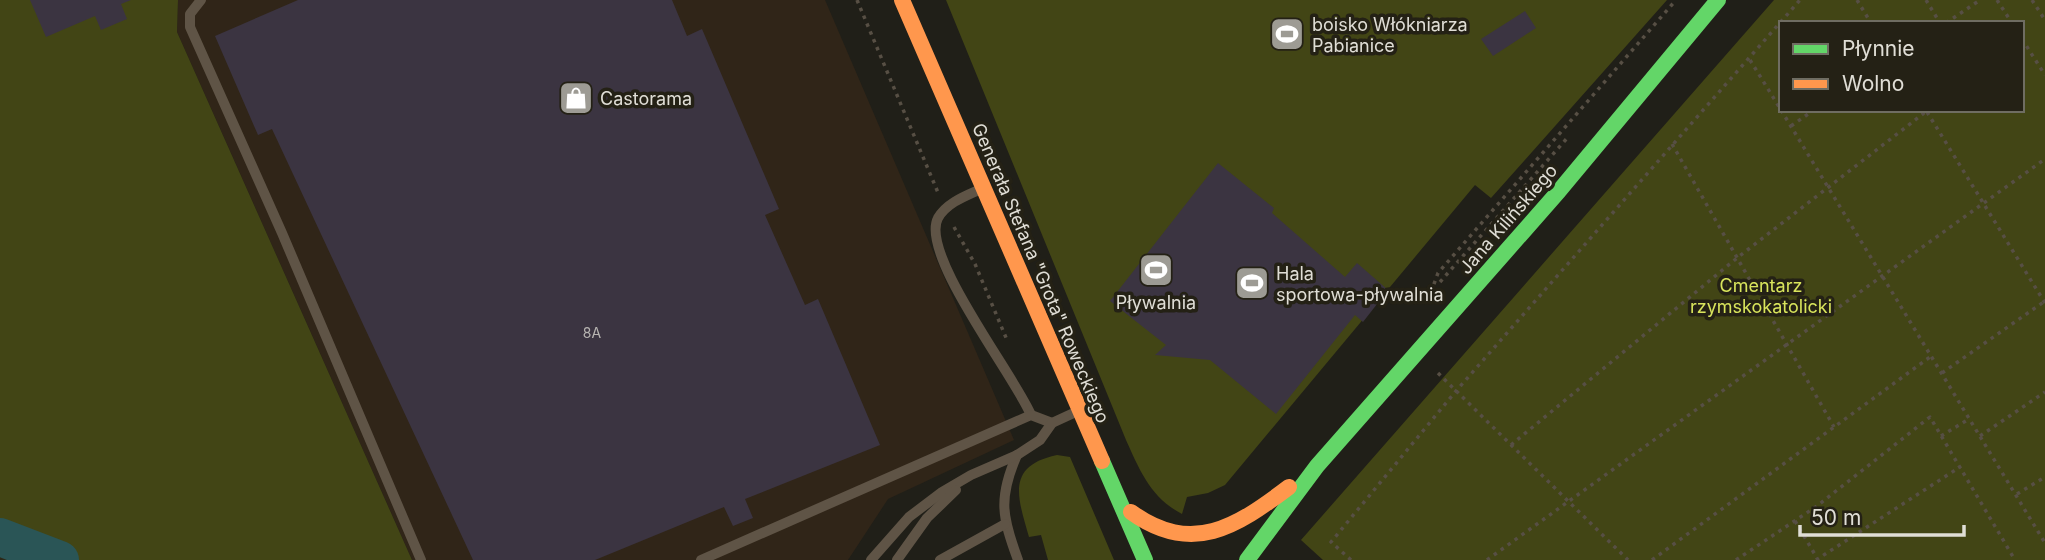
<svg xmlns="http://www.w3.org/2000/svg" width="2045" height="560" font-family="Inter,sans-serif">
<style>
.commercial{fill:#302518}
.built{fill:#2d2918}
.green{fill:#424515;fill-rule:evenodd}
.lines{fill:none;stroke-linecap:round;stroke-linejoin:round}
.river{stroke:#2a5556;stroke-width:38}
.building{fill:#3b3441}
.path{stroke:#574f44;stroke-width:3.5;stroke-dasharray:3.5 5;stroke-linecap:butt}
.lane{stroke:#5f5446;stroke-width:10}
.fast{stroke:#63d668;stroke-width:16}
.slow{stroke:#ff974d;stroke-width:16}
.labels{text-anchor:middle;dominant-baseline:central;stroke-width:7;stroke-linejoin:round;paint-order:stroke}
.number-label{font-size:14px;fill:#b7b4b1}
.poi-label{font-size:18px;fill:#e0ded6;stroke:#242115;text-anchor:start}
.street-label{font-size:18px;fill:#e0ded6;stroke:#242115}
.park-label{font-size:18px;fill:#d9e55c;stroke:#242115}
</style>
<rect width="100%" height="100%" fill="#201f18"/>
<polygon class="commercial" points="178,0 825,0 1014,440 888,499 848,560 412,560 177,32"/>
<polygon class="built" points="0,537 60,560 0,560"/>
<g class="green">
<polygon points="0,0 178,0 177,32 412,560 56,560 0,538"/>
<path d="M946,0H1667L1491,198L1475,185L1225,485L1208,493L1187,497L1182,514C1151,498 1140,471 1126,440Z"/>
<path d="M1774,0H2045V560H1323L1301,540ZM1781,23H2022V110H1781Z"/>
<path d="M1057,455L1070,457L1114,560H1048L1041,535L1029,537C1018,498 1005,466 1057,455Z"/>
</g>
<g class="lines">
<polyline class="river" points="0,537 60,560"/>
</g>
<g class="building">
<polygon points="30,0 131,0 121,4 127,19 101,30 95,16 46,37"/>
<polygon points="298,0 672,0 687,36 702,29 779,209 765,215 805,305 818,299 880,445 745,499 753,518 733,526 724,507 595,560 473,560 272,129 258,135 215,36"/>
<polygon points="1525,11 1536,28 1493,56 1481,39"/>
<polygon points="1218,163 1274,208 1272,213 1345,277 1357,263 1388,290 1363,322 1355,315 1276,414 1210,360 1155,355 1166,345 1110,301"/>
</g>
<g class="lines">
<g class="path">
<polyline points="857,0 939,195"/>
<polyline points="1857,0 1871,23"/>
<polyline points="1926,0 1940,23"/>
<polyline points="1997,0 2012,23"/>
<polyline points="2032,0 2045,20"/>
<polyline points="1946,23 1980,0"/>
<polyline points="2022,39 2045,75"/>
<polyline points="1750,60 1781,110"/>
<polyline points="1781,110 2045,543"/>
<polyline points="1927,112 2045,303"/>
<polyline points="1791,126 1814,110"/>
<polyline points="1672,144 1834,427"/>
<polyline points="954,227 975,264 1007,340"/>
<polyline points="1440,282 1569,136"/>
<polyline points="1428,300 1438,273 1676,0"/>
<polyline points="1438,373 1628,560"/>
<polyline points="1942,373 2045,301"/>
<polyline points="1941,436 1969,419"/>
<polyline points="1980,436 2045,392"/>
<polyline points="1511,445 1737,258 1928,110"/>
<polyline points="2017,494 2045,477"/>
<polyline points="1795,521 1817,558"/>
<polyline points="1351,560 1331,542 1456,391 1800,0"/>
<polyline points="1487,560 2045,159"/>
<polyline points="1652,560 1930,357"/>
<polyline points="1736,560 1817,506 1930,417 2015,560"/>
<polyline points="1816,560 1960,467"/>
</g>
<g class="lane">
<polyline points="201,0 190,14 190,27 282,233 421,560"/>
<path d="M983,188C968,195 947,202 938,218C919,254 1015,376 1031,415"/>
<path d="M1017,455C998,498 1002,517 1018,560"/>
<polyline points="701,560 1031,415 1052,423"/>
<polyline points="871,560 909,517 942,492 971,475 1017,455 1040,440 1052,423 1078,411"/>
<polyline points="897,560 927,518 956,490"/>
<polyline points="940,560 1005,524"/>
</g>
<g class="fast">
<polyline points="1102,461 1145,560"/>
<polyline points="1247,560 1317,466 1559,191 1718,0"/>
</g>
<g class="slow">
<polyline points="902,0 1102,461"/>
<path d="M1131,512C1192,556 1236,527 1289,487"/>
</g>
</g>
<defs>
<g id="stadium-square" transform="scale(1.75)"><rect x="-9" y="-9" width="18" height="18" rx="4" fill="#9d9b94" stroke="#242115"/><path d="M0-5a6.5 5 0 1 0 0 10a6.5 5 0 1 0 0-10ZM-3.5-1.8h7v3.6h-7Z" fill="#fff"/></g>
<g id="shop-square" transform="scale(1.75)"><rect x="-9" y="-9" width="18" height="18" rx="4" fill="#9d9b94" stroke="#242115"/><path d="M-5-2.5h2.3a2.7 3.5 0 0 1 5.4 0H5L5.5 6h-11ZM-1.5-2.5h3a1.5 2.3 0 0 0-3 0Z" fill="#fff"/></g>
</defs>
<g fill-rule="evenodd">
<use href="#stadium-square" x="1287" y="34"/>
<use href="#shop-square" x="576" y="98"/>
<use href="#stadium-square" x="1156" y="270"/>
<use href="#stadium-square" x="1252" y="283"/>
</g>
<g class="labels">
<g class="number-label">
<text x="592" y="332">8A</text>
</g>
<g class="poi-label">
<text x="1312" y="24">boisko Włókniarza<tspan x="1312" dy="21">Pabianice</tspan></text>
<text x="600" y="98">Castorama</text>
<text x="1276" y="273">Hala<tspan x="1276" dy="21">sportowa-pływalnia</tspan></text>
<text x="1156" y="302" text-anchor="middle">Pływalnia</text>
</g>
<g class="street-label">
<text transform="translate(1508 219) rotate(-49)">Jana Kilińskiego</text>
<text transform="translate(1041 273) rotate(67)">Generała Stefana "Grota" Roweckiego</text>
</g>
<g class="park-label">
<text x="1761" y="285">Cmentarz<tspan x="1761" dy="21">rzymskokatolicki</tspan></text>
</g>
</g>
<rect x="1779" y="21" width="245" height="91" fill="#242115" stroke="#6f6d62" stroke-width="2"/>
<rect x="1793" y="44" width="35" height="10" fill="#63d668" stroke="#6f6d62" stroke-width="2"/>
<text x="1842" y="56" font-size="21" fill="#e0ded6">Płynnie</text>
<rect x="1793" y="79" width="35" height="10" fill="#ff974d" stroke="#6f6d62" stroke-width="2"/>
<text x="1842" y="91" font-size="21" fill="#e0ded6">Wolno</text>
<path d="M1800 525v10h164v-10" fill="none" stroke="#e0ded6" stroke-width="3.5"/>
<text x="1811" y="525" font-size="21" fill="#e0ded6" stroke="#242115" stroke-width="5" paint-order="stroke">50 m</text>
</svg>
